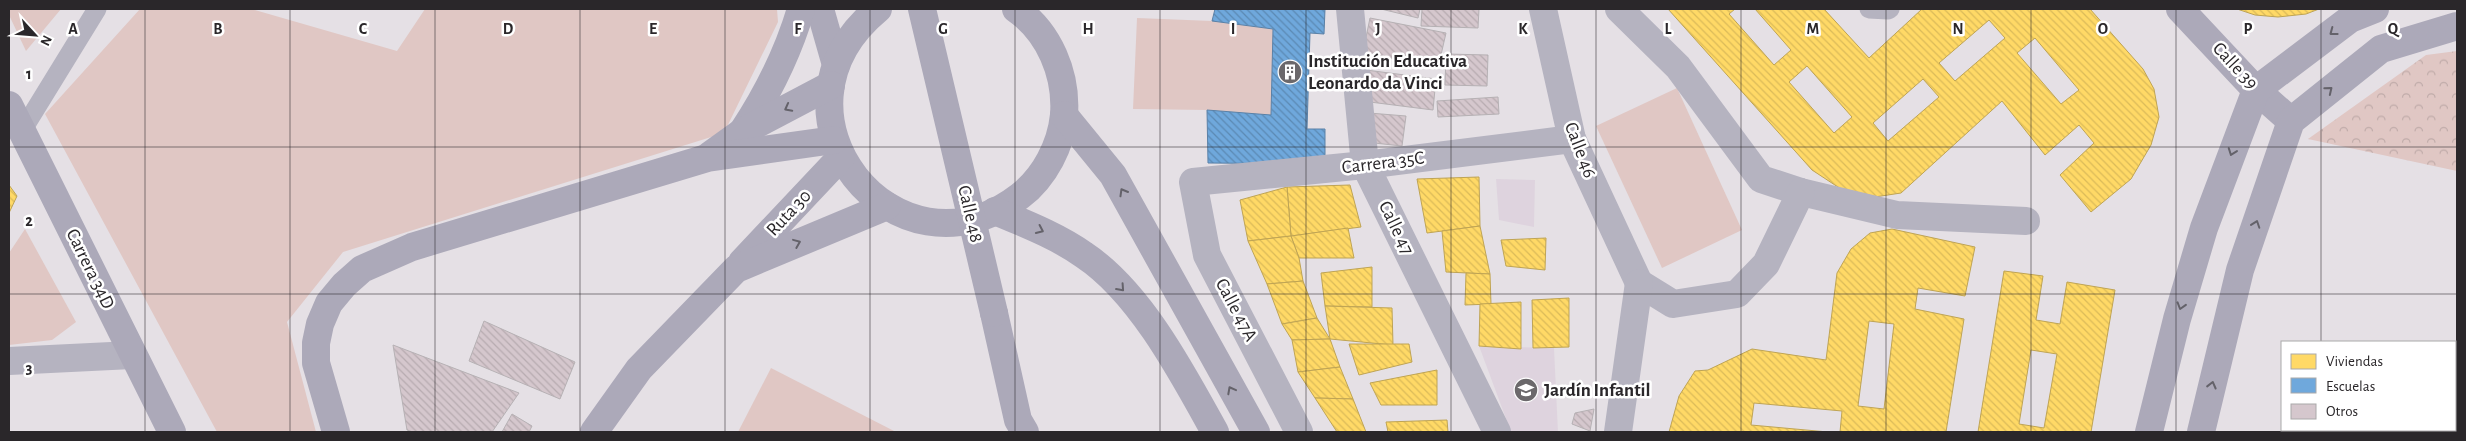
<svg xmlns="http://www.w3.org/2000/svg" width="2466" height="441" font-family="'Alegreya Sans',sans-serif">
<style>
.built{fill:#ded3de}
.grass{fill:#e0c7c4}
.forest{fill:url(#forest-crowns)}
.homes{fill:url(#homes-back-hatch);stroke:#bfa454;fill-rule:evenodd}
.schools{fill:url(#schools-back-hatch);stroke:#5a81a7}
.building{fill:url(#building-back-hatch);stroke:#b6b1b4}
.lines{fill:none;stroke-linecap:round;stroke-linejoin:round}
.lane{stroke:#b5b3c0;stroke-width:19}
.street{stroke:#b5b3c0;stroke-width:28}
.secondary{stroke:#aca9b9;stroke-width:28}
.secondary-bridge{stroke:#aca9b9;stroke-width:28}
.oneway{stroke:#64626a}
.grid{fill:none;stroke:#2a272a;stroke-width:1;stroke-opacity:0.55}
.labels{text-anchor:middle;dominant-baseline:central;stroke-width:5;stroke-linejoin:round;paint-order:stroke}
.poi-label{font-size:19px;font-weight:bold;fill:#2a272a;stroke:#fff;text-anchor:start}
.street-label{font-size:19px;fill:#2a272a;stroke:#fff}
.grid-label{font-size:16px;text-anchor:middle;font-weight:bold;fill:#2a272a;stroke:#fff;stroke-width:5;stroke-linejoin:round;paint-order:stroke}
</style>
<defs>
<pattern id="forest-crowns" width="20" height="18" patternUnits="userSpaceOnUse" patternTransform="scale(1.25)"><rect width="20" height="18" fill="#e0c7c4"/><path d="M2 6a3 3 0 1 1 6 0M12 15a3 3 0 1 1 6 0" fill="none" stroke="#c0aba9"/></pattern>
<pattern id="homes-back-hatch" width="6" height="6" patternUnits="userSpaceOnUse" patternTransform="scale(1.25)"><rect width="6" height="6" fill="#ffd966"/><path d="M-1 5l2 2M0 0l6 6M5-1l2 2" fill="none" stroke="#dbba59"/></pattern>
<pattern id="schools-back-hatch" width="6" height="6" patternUnits="userSpaceOnUse" patternTransform="scale(1.25)"><rect width="6" height="6" fill="#6fa8dc"/><path d="M-1 5l2 2M0 0l6 6M5-1l2 2" fill="none" stroke="#5b89b3"/></pattern>
<pattern id="building-back-hatch" width="6" height="6" patternUnits="userSpaceOnUse" patternTransform="scale(1.25)"><rect width="6" height="6" fill="#d5c7cd"/><path d="M-1 5l2 2M0 0l6 6M5-1l2 2" fill="none" stroke="#b7abb0"/></pattern>
</defs>
<rect width="100%" height="100%" fill="#e5e0e5"/>
<g class="built">
<polygon points="1496,179 1535,180 1534,227 1499,220"/>
<polygon points="1479,346 1554,348 1558,432 1511,432"/>
</g>
<g class="grass">
<polygon points="9,9 61,9 26,51 9,15"/>
<polygon points="140,9 251,9 397,51 425,9 777,9 778,22 724,133 343,252 287,322 316,432 217,432 45,114"/>
<polygon points="1137,18 1212,21 1273,29 1271,115 1207,110 1133,109"/>
<polygon points="1677,88 1742,230 1662,268 1596,126"/>
<polygon points="25,229 76,322 52,340 9,345 9,253"/>
<polygon points="771,368 896,432 738,432"/>
</g>
<polygon class="forest" points="2457,51 2457,171 2308,139 2426,55"/>
<g class="homes">
<path d="M1668,9H1735L1729,14L1774,65L1791,50L1755,9H1824L1869,58L1922,9H2090L2143,69L2154,89L2159,117L2151,145L2131,179L2091,212L2060,175L2094,143L2079,125L2045,155L2002,101L1901,193L1868,198L1841,189L1812,170ZM1989,20L2005,38L1955,81L1939,63ZM2035,38L2079,90L2061,104L2017,53ZM1807,66L1852,117L1834,133L1789,82ZM1923,79L1939,97L1888,141L1873,123Z"/>
<polygon points="2237,9 2319,9 2306,14 2278,17 2255,15"/>
<polygon points="1479,177 1480,226 1427,233 1417,179"/>
<polygon points="9,185 17,196 9,213"/>
<polygon points="1350,185 1361,227 1291,236 1287,187"/>
<polygon points="1287,187 1291,236 1248,241 1240,200"/>
<polygon points="1480,226 1490,274 1446,272 1442,231"/>
<polygon points="1348,228 1354,258 1299,258 1291,236"/>
<path d="M1892,229L1975,247L1965,296L1918,288L1915,309L1964,319L1946,432H1840L1842,411L1754,403L1751,425L1828,432H1669L1679,396L1695,371L1708,370L1752,349L1826,360L1837,273L1851,249L1870,233ZM1869,321L1894,324L1884,409L1858,406Z"/>
<polygon points="1291,236 1299,258 1303,281 1267,284 1248,241"/>
<polygon points="1546,238 1545,270 1506,266 1501,240"/>
<polygon points="1372,267 1372,307 1325,306 1321,273"/>
<path d="M2004,271L2043,276L2036,320L2060,324L2067,282L2115,290L2091,432H1978ZM2031,350L2057,354L2044,428L2019,424Z"/>
<polygon points="1466,273 1490,274 1491,304 1465,305"/>
<polygon points="1303,281 1317,318 1282,324 1267,284"/>
<polygon points="1569,298 1569,347 1533,348 1532,300"/>
<polygon points="1521,302 1521,349 1479,346 1480,304"/>
<polygon points="1325,306 1392,308 1393,345 1330,339"/>
<polygon points="1317,318 1330,339 1292,340 1282,324"/>
<polygon points="1330,339 1340,367 1298,372 1292,340"/>
<polygon points="1349,344 1409,344 1412,362 1359,375"/>
<polygon points="1340,367 1353,399 1315,398 1298,372"/>
<polygon points="1437,370 1437,405 1381,405 1370,383"/>
<polygon points="1315,398 1353,399 1366,432 1337,432"/>
<polygon points="1447,420 1448,432 1388,432 1386,422"/>
</g>
<polygon class="schools" points="1215,9 1325,9 1324,34 1310,33 1307,129 1325,129 1325,164 1208,163 1207,110 1271,115 1273,29 1212,21"/>
<g class="building">
<polygon points="1381,9 1420,9 1418,18"/>
<polygon points="1422,9 1479,9 1478,28 1421,26"/>
<polygon points="1370,18 1446,33 1438,68 1363,52"/>
<polygon points="1446,54 1488,55 1487,86 1445,85"/>
<polygon points="1366,70 1436,79 1433,110 1362,101"/>
<polygon points="1498,97 1499,114 1438,117 1437,101"/>
<polygon points="1369,113 1406,116 1402,146 1365,142"/>
<polygon points="484,321 575,362 560,399 469,361"/>
<polygon points="393,345 519,393 492,432 413,432 407,430"/>
<polygon points="1594,409 1590,431 1572,424 1575,413"/>
<polygon points="512,414 532,426 529,432 502,432"/>
</g>
<g class="lines">
<g class="lane">
<polyline points="1869,9 1888,10 1890,9"/>
<polyline points="22,131 97,9"/>
</g>
<g class="street">
<polyline points="1350,9 1365,165 1497,432"/>
<polyline points="1543,9 1572,139 1639,283"/>
<polyline points="1619,9 1678,67 1761,179 1801,192 1897,215 2026,221"/>
<polyline points="1639,283 1673,304 1737,294 1766,264 1801,192"/>
<polyline points="9,361 132,355"/>
<polyline points="1299,432 1207,255 1193,182 1365,165 1572,139"/>
<polyline points="1618,432 1639,283"/>
</g>
<g class="secondary">
<polyline points="820,9 836,65"/>
<path d="M878,9C752,113 896,291 1020,196C1045,177 1061,145 1064,115C1067,74 1049,32 1016,9"/>
<polyline points="2180,9 2256,90 2291,121"/>
<polyline points="9,105 172,432"/>
<polyline points="1064,115 1113,175 1256,432"/>
<path d="M743,131C768,93 788,53 801,9"/>
<polyline points="710,155 742,132 831,85"/>
<path d="M995,211C1026,224 1057,236 1084,255C1140,292 1183,374 1215,432"/>
<polyline points="742,262 841,157"/>
<polyline points="994,313 1018,420 1025,432"/>
<polyline points="336,432 316,363 316,343 320,324 329,303 344,285 362,269 412,247 707,158 834,140"/>
<polyline points="594,432 639,369 736,269 887,206"/>
<polyline points="2149,432 2177,319 2204,228 2256,90 2350,19 2375,9"/>
<polyline points="2201,432 2240,270 2291,121 2381,49 2457,26"/>
</g>
<polyline class="secondary-bridge" points="922,9 994,313"/>
</g>
<defs><path id="oneway-chevron" d="M-2-3.5L2.5 0L-2 3.5" fill="none" stroke-width="1.6" stroke-linecap="round" stroke-linejoin="round" transform="scale(1.25)"/></defs>
<g class="oneway">
<use href="#oneway-chevron" transform="translate(2333 32) rotate(143)"/>
<use href="#oneway-chevron" transform="translate(2329 90) rotate(-39)"/>
<use href="#oneway-chevron" transform="translate(788 108) rotate(152)"/>
<use href="#oneway-chevron" transform="translate(2232 152) rotate(110)"/>
<use href="#oneway-chevron" transform="translate(1123 192) rotate(-120)"/>
<use href="#oneway-chevron" transform="translate(2256 224) rotate(-71)"/>
<use href="#oneway-chevron" transform="translate(1040 230) rotate(25)"/>
<use href="#oneway-chevron" transform="translate(797 243) rotate(-22)"/>
<use href="#oneway-chevron" transform="translate(1121 288) rotate(48)"/>
<use href="#oneway-chevron" transform="translate(2181 306) rotate(107)"/>
<use href="#oneway-chevron" transform="translate(2212 385) rotate(-76)"/>
<use href="#oneway-chevron" transform="translate(1231 390) rotate(-118)"/>
</g>
<path class="grid" d="M145,9V432M290,9V432M435,9V432M580,9V432M725,9V432M870,9V432M1015,9V432M1160,9V432M1306,9V432M1451,9V432M1596,9V432M1741,9V432M1886,9V432M2031,9V432M2176,9V432M2321,9V342M9,147H2457M9,294H2457M2321,430V432"/>
<defs>
<g id="building-disc" transform="scale(1.25)"><circle r="9.5" fill="#6b686b" stroke="#fff"/><path d="M-4-6H4V6H1V3H-1V6H-4ZM-2.5-4.3h1.7v1.8h-1.7ZM.8-4.3h1.7v1.8H.8ZM-2.5-1h1.7V.8h-1.7ZM.8-1h1.7V.8H.8Z" fill="#fff"/></g>
<g id="school-disc" transform="scale(1.25)"><circle r="9.5" fill="#6b686b" stroke="#fff"/><path d="M0-5L7-2L0 1L-7-2ZM-4 1L0 2.5L4 1V4Q0 6-4 4Z" fill="#fff"/></g>
</defs>
<g fill-rule="evenodd">
<use href="#building-disc" x="1290" y="72"/>
<use href="#school-disc" x="1526" y="390"/>
</g>
<g class="labels">
<g class="poi-label">
<text x="1308" y="61">Institución Educativa<tspan x="1308" dy="22">Leonardo da Vinci</tspan></text>
<text x="1544" y="390">Jardín Infantil</text>
</g>
<g class="street-label">
<text transform="translate(2235 66) rotate(47)">Calle 39</text>
<text transform="translate(1580 150) rotate(69)">Calle 46</text>
<text transform="translate(1383 163) rotate(-7)">Carrera 35C</text>
<text transform="translate(789 213) rotate(-47)">Ruta 30</text>
<text transform="translate(970 214) rotate(77)">Calle 48</text>
<text transform="translate(1396 228) rotate(64)">Calle 47</text>
<text transform="translate(90 269) rotate(64)">Carrera 34D</text>
<text transform="translate(1236 310) rotate(62)">Calle 47A</text>
</g>
</g>
<g class="grid-label">
<text x="73" y="34">A</text>
<text x="218" y="34">B</text>
<text x="363" y="34">C</text>
<text x="508" y="34">D</text>
<text x="653" y="34">E</text>
<text x="798" y="34">F</text>
<text x="943" y="34">G</text>
<text x="1088" y="34">H</text>
<text x="1233" y="34">I</text>
<text x="1378" y="34">J</text>
<text x="1523" y="34">K</text>
<text x="1668" y="34">L</text>
<text x="1813" y="34">M</text>
<text x="1958" y="34">N</text>
<text x="2103" y="34">O</text>
<text x="2248" y="34">P</text>
<text x="2393" y="34">Q</text>
<text x="29" y="79">1</text>
<text x="29" y="226">2</text>
<text x="29" y="373">3</text>
</g>
<rect width="2466" height="441" fill="none" stroke="#2a272a" stroke-width="20"/>
<rect x="2281" y="341" width="175" height="90" fill="#ffffff" stroke="#aaa9aa"/>
<rect x="2291" y="354" width="25" height="15" fill="#ffd966" stroke="#aaa9aa"/>
<text x="2326" y="366" font-size="15" fill="#2a272a">Viviendas</text>
<rect x="2291" y="378" width="25" height="15" fill="#6fa8dc" stroke="#aaa9aa"/>
<text x="2326" y="391" font-size="15" fill="#2a272a">Escuelas</text>
<rect x="2291" y="404" width="25" height="15" fill="#d5c7cd" stroke="#aaa9aa"/>
<text x="2326" y="416" font-size="15" fill="#2a272a">Otros</text>
<g transform="translate(35 35) rotate(116)" stroke="#ffffff" stroke-width="4" paint-order="stroke">
<path d="M0-4L9 19L0 12L-9 19Z" fill="#2a272a"/>
<text y="-8" font-size="14" font-weight="bold" text-anchor="middle" fill="#2a272a">N</text>
</g>
</svg>
